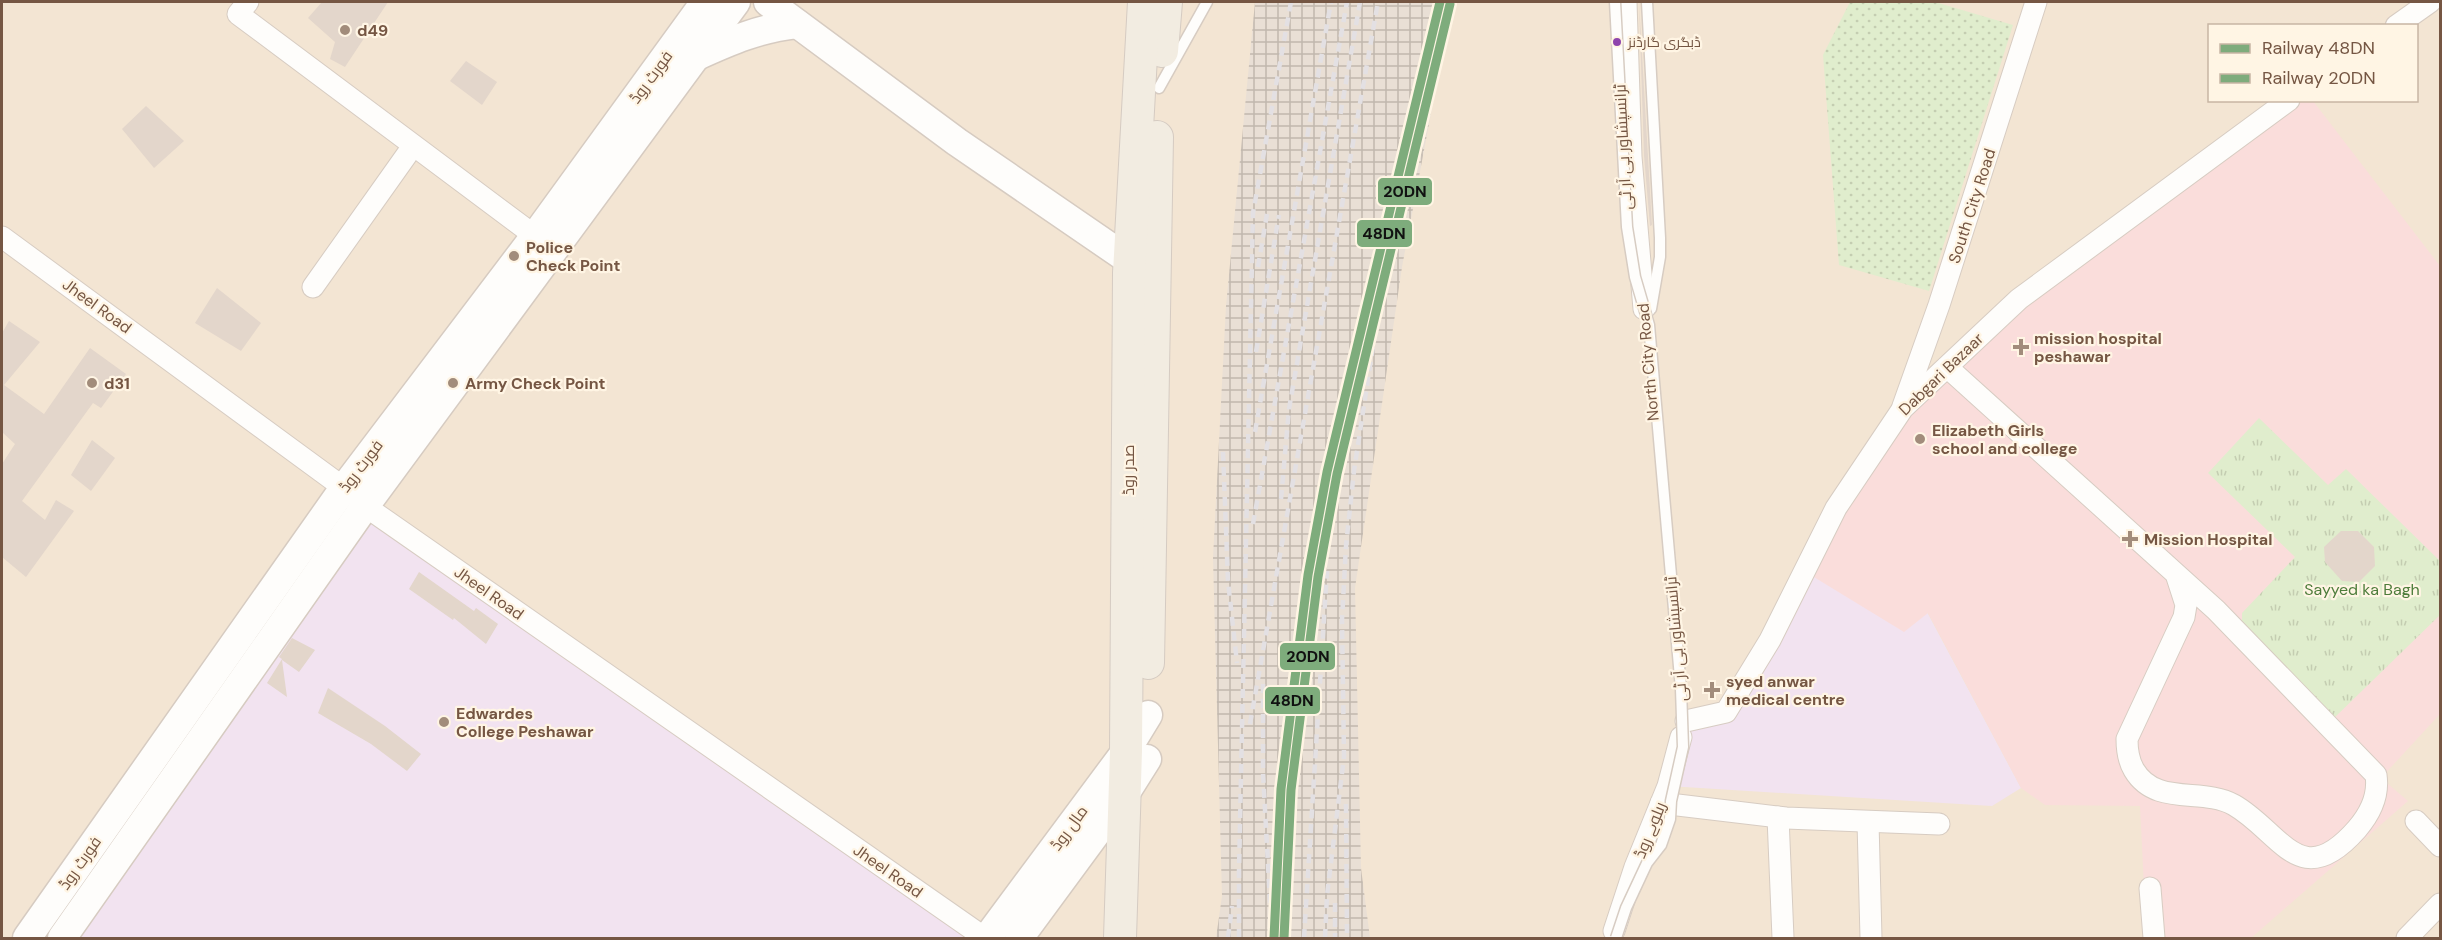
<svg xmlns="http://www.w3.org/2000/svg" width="2442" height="940" font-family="'DM Sans',Cairo,sans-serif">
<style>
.residential{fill:#f3e5d3;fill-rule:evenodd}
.industrial{fill:url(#industrial-grid)}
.education{fill:#f2e3f0}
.medical{fill:#fadddb}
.grass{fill:url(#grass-dots)}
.park{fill:url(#park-tufts)}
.building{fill:#e3d6cb}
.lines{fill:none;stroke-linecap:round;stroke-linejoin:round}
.lane-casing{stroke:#d7ccc2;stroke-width:13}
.street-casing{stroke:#d7ccc2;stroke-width:23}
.secondary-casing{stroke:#d6cbc1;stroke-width:31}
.primary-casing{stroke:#d5cbc2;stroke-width:34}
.lane{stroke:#fefdfb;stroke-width:10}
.street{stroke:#fefdfb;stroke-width:21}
.secondary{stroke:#fefdfb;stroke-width:28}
.primary{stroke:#f2ece1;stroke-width:32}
.rail{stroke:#e3e0e3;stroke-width:4.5;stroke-dasharray:9 6;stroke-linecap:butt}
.lane-bridge-casing{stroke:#d7ccc2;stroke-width:13;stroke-linecap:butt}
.lane-bridge{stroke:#fefdfb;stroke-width:10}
.rail-1-casing{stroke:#fff5e4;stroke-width:14}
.rail-2-casing{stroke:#fff5e4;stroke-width:14}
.rail-1{stroke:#7eac7c;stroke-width:9}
.rail-2{stroke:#7eac7c;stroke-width:9}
.poi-dot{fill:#a28c7b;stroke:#fff5e4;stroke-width:2}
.bus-dot{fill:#8e44ad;stroke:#fff5e4;stroke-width:2}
.labels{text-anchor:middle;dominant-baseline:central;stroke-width:4.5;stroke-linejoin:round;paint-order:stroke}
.bus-label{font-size:14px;fill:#755643;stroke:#fff5e4;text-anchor:start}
.poi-label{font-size:16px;font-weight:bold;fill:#755643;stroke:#fff5e4;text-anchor:start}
.street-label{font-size:16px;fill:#755643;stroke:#fff5e4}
.park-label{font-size:16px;fill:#4d7c3a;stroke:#fff5e4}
.line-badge{stroke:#fff5e4;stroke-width:2}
.pale-badge-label{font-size:16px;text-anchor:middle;font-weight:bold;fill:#111}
</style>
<defs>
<pattern id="industrial-grid" width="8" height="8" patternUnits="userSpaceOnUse" patternTransform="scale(1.5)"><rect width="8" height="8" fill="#e9dfd5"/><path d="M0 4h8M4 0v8" fill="none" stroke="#c1b8ae"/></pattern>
<pattern id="grass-dots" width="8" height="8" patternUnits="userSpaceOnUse" patternTransform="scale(1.5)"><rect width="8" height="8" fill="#e0edcd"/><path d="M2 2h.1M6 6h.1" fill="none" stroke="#c4cdb1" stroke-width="1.8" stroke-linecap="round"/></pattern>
<pattern id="park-tufts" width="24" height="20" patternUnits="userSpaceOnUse" patternTransform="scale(1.5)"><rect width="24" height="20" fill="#e0edcd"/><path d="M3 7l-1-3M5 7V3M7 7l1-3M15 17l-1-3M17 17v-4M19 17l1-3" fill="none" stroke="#c4cdb1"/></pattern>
</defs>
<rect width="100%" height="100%" fill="#f6efe4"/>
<path class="residential" d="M2,2H2440V938H2ZM2210,26H2416V100H2210Z"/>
<polygon class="industrial" points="1255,2 1452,2 1402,267 1355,588 1361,868 1370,938 1216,938 1222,896 1213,558 1226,306"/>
<g class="education">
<polygon points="365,506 985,938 62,938"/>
<polygon points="1804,571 1927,612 2021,788 1992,806 1668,786 1686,721 1726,712"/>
</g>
<polygon class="medical" points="2290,101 2313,101 2440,266 2440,714 2381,778 2408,801 2251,938 2162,938 2144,888 2140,806 2045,805 2021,788 1928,613 1904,632 1804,571 1903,408 2019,299"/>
<polygon class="grass" points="1850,2 1935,2 2013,25 1929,291 1839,265 1823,55"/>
<polygon class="park" points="2259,418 2328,485 2346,469 2440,561 2440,615 2331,721 2242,631 2242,613 2295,557 2208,473"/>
<g class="building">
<polygon points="322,2 388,2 345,67 330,59 335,42 308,18"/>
<polygon points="1639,2 1652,225 1650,226 1644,156"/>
<polygon points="466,61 497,82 482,105 450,81"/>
<polygon points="146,106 184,141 154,168 122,129"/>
<polygon points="217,288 261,323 241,351 195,323"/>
<polygon points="9,321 40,342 4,385 44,414 90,348 126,374 101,408 93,403 22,501 45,520 56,500 74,511 26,577 2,557 2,464 15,444 2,432 2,333"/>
<polygon points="92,440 115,458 91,491 71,475"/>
<polygon points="2341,531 2358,531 2374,547 2375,566 2359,582 2342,581 2325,562 2324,547"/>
<polygon points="419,572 474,611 476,608 498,624 486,644 454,618 453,620 409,589"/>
<polygon points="292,638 315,650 299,672 282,660 287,697 267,683 282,659 279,657"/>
<polygon points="328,688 385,726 421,754 407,771 371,744 318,713"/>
</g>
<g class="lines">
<g class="lane-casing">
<g id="lane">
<polyline points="1647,2 1660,238 1660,257 1651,309"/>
<polyline points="1159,88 1207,2"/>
</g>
</g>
<g class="street-casing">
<g id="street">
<polyline points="248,2 238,14 535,236"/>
<polyline points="1626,2 1631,157 1644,309"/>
<polyline points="2396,26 2430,2"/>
<polyline points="2,237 344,488 365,506 985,938"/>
<polyline points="313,287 413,146"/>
<path d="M1947,367L2216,610L2376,775C2379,795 2370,814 2357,829C2300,894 2281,832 2234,805C2202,787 2156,807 2134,770C2128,760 2127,750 2127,739L2184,617L2186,605L2176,574"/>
<polyline points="1903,406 1939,305 2036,2"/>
<polyline points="1686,721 1726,712 1770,640 1836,508 1903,408 2019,299 2289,100"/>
<polyline points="1661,803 1786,818 1939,824"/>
<polyline points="1778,817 1783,938"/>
<polyline points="2416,821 2440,846"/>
<polyline points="1868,822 1871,938"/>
<polyline points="2150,888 2154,938"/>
<polyline points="1614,931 1635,867 1668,786 1681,737"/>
<polyline points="2407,938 2440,904"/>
</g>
</g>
<g class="secondary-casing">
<g id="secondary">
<polyline points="768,2 957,142 1129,260"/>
<path d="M697,56C730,41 760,28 797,24"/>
<polyline points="27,938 344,488 535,236 705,2"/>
<polyline points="62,938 365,506 736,2"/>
<polyline points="987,938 1126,751 1148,715"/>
<polyline points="1019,938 1125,794 1147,759"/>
</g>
</g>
<g class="primary-casing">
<g id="primary">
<polyline points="1162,51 1166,2"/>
<polyline points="1148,663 1157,137"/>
<polyline points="1120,938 1126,751 1129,273 1144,2"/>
</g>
</g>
<use href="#lane" class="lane"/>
<use href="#street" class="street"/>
<use href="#secondary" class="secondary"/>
<use href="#primary" class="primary"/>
<g class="rail">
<polyline points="1258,267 1267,214"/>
<polyline points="1256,352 1279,215"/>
<polyline points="1255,432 1331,2"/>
<polyline points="1223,452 1228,581 1237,663"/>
<polyline points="1281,499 1289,409 1360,2"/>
<polyline points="1253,524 1347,2"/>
<polyline points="1263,684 1263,773 1272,938"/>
<polyline points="1250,724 1378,2"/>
<polyline points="1346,804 1347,938"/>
<polyline points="1335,903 1335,938"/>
<polyline points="1228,938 1232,906"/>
<polyline points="1239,938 1239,871 1253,213 1291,2"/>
<polyline points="1304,938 1327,571"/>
<polyline points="1325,938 1327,895 1344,757 1342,620 1346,546 1354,471 1399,175"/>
</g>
<g class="lane-bridge-casing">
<polyline id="lane-bridge" points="1615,2 1627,227 1635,277 1649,325 1681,689 1683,747 1671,801 1670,819 1661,845 1647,863 1626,908 1616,938"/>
</g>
<use href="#lane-bridge" class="lane-bridge"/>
<g class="rail-1-casing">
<polyline id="rail-1" points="1274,938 1281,789 1308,575 1327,472 1440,2"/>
</g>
<g class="rail-2-casing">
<polyline id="rail-2" points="1284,938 1291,790 1318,577 1337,474 1450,4"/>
</g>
<use href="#rail-1" class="rail-1"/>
<use href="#rail-2" class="rail-2"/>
</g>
<g class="poi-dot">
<circle cx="345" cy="30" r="6"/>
<circle cx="514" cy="256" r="6"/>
<path d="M2018 338h6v6h6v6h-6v6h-6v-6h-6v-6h6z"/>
<circle cx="92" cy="383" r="6"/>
<circle cx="453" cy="383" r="6"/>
<circle cx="1920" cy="439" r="6"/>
<path d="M2127 530h6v6h6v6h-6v6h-6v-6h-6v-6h6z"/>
<path d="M1709 681h6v6h6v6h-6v6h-6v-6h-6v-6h6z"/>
<circle cx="444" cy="722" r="6"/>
</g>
<circle class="bus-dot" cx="1617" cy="42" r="5"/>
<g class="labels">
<g class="bus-label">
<text x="1628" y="42">ڈبگری گارڈنز</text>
</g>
<g class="poi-label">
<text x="357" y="30">d49</text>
<text x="526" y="247">Police<tspan x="526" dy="18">Check Point</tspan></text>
<text x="2034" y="338">mission hospital<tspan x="2034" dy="18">peshawar</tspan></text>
<text x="104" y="383">d31</text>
<text x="465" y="383">Army Check Point</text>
<text x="1932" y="430">Elizabeth Girls<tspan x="1932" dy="18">school and college</tspan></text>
<text x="2144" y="539">Mission Hospital</text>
<text x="1726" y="681">syed anwar<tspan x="1726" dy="18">medical centre</tspan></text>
<text x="456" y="713">Edwardes<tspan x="456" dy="18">College Peshawar</tspan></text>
</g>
<g class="street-label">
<text transform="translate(651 77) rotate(-54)">فورٹ روڈ</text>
<text transform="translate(1623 147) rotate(-93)">ٹرانسپشاور بی آر ٹی</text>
<text transform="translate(1972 206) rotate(-72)">South City Road</text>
<text transform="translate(97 306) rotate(36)">Jheel Road</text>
<text transform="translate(1648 362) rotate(-95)">North City Road</text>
<text transform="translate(1941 374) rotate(-44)">Dabgari Bazaar</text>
<text transform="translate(361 466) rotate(-53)">فورٹ روڈ</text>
<text transform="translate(1128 470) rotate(-90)">صدر روڈ</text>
<text transform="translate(489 593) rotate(35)">Jheel Road</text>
<text transform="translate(1676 639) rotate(-95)">ٹرانسپشاور بی آر ٹی</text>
<text transform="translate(1069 828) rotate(-54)">مال روڈ</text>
<text transform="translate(1650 830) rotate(-68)">ریلوے روڈ</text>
<text transform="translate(80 863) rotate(-55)">فورٹ روڈ</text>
<text transform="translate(888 871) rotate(35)">Jheel Road</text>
</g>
<g class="park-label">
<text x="2362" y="589">Sayyed ka Bagh</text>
</g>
</g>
<g class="line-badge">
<rect x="1377" y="177" width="56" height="29" rx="6" fill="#7eac7c"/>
<rect x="1356" y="219" width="57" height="29" rx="6" fill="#7eac7c"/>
<rect x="1279" y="642" width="57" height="29" rx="6" fill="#7eac7c"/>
<rect x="1264" y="686" width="57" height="29" rx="6" fill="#7eac7c"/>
</g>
<g class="pale-badge-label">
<text x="1405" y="197">20DN</text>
<text x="1384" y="239">48DN</text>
<text x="1308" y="662">20DN</text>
<text x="1292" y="706">48DN</text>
</g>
<rect width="2442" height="940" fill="none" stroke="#755643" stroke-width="6"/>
<rect x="2208" y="24" width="210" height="78" fill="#fff5e4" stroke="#c8b5a4" stroke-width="1.5"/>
<rect x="2220" y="44" width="30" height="9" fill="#7eac7c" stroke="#c8b5a4" stroke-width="1.5"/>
<text x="2262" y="54" font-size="18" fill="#755643">Railway 48DN</text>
<rect x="2220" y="74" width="30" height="9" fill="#7eac7c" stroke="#c8b5a4" stroke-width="1.5"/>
<text x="2262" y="84" font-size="18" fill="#755643">Railway 20DN</text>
</svg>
